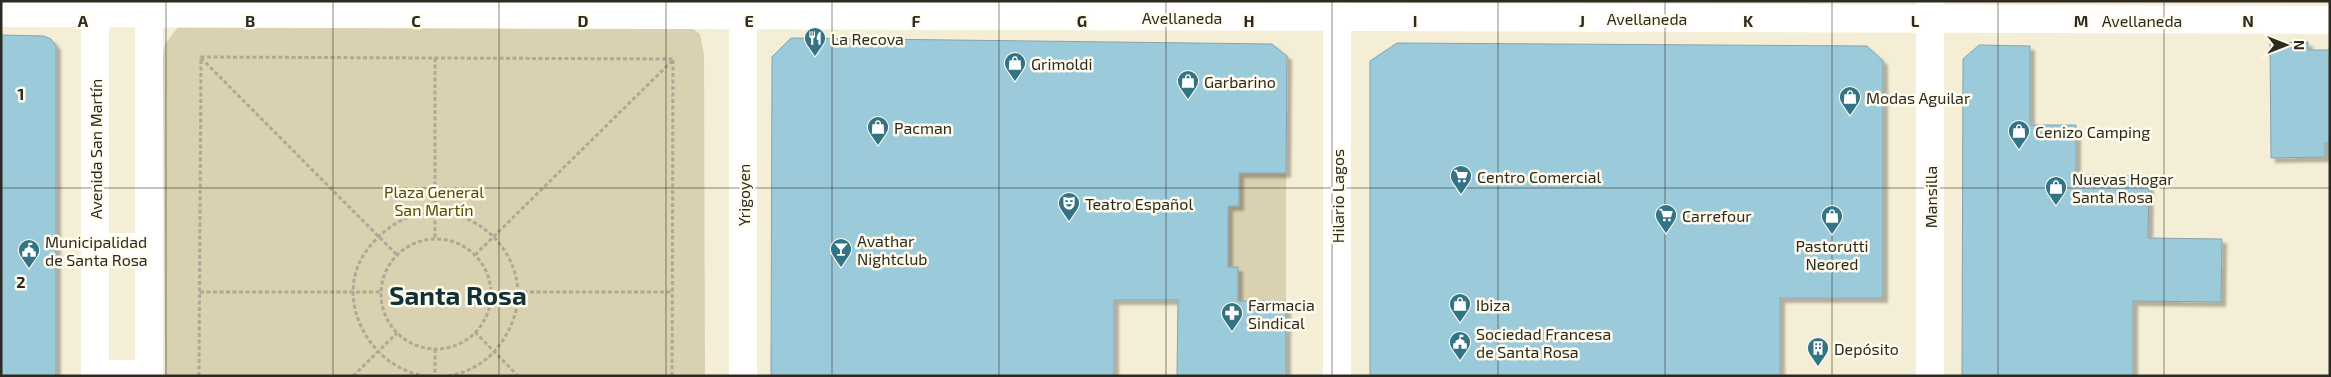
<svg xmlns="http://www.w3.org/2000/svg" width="2331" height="377" font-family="'Exo 2',sans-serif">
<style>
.green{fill:#dad1b1}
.building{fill:#9bcbda;stroke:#88a2ab;filter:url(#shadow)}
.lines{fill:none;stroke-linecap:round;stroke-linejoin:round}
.path{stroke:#aea996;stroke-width:3;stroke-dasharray:4 2.5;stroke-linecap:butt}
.minor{stroke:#fff;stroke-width:28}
.major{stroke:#fff;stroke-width:28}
.grid{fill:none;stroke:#2d2a21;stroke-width:1;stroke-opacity:0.55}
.labels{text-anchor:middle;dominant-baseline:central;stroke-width:5;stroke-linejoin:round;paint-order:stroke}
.street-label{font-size:16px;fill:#2d2a21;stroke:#fffbed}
.poi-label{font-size:16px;fill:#2d2a21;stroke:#fffbed;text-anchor:start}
.park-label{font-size:16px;fill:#5a4a01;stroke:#fffbed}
.town-label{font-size:26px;font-weight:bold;fill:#12323a;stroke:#fffbed}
.grid-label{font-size:16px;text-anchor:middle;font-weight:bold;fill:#2d2a21;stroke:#fffbed;stroke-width:5;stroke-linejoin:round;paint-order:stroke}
</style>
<defs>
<filter id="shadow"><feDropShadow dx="4.5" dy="4.5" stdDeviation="1" flood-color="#0004"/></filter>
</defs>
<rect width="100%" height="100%" fill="#f4eed6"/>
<g class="green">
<polygon points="178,27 693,29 700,34 704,54 705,376 165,376 163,54 165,44"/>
<polygon points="1239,173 1286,173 1286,301 1238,301 1238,267 1228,267 1228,206 1239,206"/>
</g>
<g class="building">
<polygon points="1,35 44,36 51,39 56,46 56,376 1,376"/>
<polygon points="791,38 1272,44 1287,56 1286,173 1239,173 1239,206 1228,206 1228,267 1238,267 1238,301 1286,301 1286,376 1177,376 1178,300 1114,300 1114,376 771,376 772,57"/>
<polygon points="2308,42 2308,50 2330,50 2330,143 2325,143 2325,157 2271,158 2270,43"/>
<polygon points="1397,43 1867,46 1883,61 1883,298 1780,298 1780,376 1370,376 1370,61"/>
<polygon points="1979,45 2030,46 2030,125 2076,125 2076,175 2149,176 2148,238 2222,239 2221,302 2133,301 2133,376 1962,376 1963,59"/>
</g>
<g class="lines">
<g class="path">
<polyline points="201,58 397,255"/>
<polyline points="435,58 435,239"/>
<circle cx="436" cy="294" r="55"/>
<polyline points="475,255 673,60"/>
<polyline points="200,292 382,292"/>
<polyline points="491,292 672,292"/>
<polyline points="475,332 518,376"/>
<polyline points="435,349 435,376"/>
<polyline points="199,376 201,57 673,59"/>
<polyline points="353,376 397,333"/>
<path d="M426,376C370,369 331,298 367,250C439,155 567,259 498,347C487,362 466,374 447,376"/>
<polyline points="672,376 673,59"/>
</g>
<g class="minor">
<polyline points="1337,1 1337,376"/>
<polyline points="1930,1 1930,376"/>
<polyline points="1,13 2330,20"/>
<polyline points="743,376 743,1"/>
</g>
<g class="major">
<polyline points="95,1 95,376"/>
<polyline points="149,1 149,376"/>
<polyline points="95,247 149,247"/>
<polyline points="95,374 149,374"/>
</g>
</g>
<path class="grid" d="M166,1V376M333,1V376M499,1V376M666,1V376M832,1V376M999,1V376M1166,1V376M1332,1V376M1498,1V376M1665,1V376M1832,1V376M1998,1V376M2164,1V376M1,188H2330"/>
<defs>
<g id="restaurant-pin" transform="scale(1.125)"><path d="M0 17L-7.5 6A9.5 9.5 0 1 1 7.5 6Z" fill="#327486" stroke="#fffbed"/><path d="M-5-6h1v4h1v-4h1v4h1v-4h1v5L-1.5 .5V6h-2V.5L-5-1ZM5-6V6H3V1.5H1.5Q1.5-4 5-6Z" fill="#fff"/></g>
<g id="shop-pin" transform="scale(1.125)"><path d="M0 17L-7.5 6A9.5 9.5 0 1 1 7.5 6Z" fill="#327486" stroke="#fffbed"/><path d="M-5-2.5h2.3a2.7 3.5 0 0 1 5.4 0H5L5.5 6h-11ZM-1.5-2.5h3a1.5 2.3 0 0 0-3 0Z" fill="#fff"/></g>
<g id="supermarket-pin" transform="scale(1.125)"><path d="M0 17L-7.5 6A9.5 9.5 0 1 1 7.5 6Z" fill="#327486" stroke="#fffbed"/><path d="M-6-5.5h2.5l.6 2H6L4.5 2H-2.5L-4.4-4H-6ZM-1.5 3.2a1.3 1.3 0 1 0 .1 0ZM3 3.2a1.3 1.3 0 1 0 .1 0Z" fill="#fff"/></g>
<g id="theatre-pin" transform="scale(1.125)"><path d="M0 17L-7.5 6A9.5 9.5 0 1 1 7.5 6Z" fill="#327486" stroke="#fffbed"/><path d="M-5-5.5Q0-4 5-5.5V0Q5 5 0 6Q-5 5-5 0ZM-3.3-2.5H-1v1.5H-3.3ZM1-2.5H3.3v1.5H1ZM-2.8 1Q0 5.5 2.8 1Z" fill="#fff"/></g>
<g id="bar-pin" transform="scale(1.125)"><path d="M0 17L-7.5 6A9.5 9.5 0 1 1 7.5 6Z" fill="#327486" stroke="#fffbed"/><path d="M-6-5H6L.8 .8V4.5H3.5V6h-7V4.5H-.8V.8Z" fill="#fff"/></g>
<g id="civic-pin" transform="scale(1.125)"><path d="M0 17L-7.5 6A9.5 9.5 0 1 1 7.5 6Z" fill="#327486" stroke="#fffbed"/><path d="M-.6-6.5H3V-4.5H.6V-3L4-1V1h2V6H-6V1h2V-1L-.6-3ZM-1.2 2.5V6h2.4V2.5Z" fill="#fff"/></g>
<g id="pharmacy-pin" transform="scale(1.125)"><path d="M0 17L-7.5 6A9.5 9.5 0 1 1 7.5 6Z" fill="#327486" stroke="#fffbed"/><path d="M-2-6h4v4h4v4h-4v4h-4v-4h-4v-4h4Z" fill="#fff"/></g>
<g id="building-pin" transform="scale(1.125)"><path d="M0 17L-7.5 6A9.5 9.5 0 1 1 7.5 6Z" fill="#327486" stroke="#fffbed"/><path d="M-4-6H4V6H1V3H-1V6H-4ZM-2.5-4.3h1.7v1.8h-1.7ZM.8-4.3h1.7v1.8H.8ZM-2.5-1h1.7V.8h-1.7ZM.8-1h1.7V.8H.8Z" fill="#fff"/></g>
</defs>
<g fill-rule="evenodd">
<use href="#restaurant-pin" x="815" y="38"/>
<use href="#shop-pin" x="1015" y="63"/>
<use href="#shop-pin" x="1188" y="81"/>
<use href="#shop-pin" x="1850" y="97"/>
<use href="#shop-pin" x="878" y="127"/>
<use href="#shop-pin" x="2019" y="131"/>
<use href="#supermarket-pin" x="1461" y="176"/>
<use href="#shop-pin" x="2056" y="187"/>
<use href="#theatre-pin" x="1069" y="203"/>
<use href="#supermarket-pin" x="1666" y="215"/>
<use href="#shop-pin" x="1832" y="216"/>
<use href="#bar-pin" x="841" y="249"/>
<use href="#civic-pin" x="29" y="250"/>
<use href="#shop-pin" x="1460" y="304"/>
<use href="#pharmacy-pin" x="1232" y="313"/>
<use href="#civic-pin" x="1460" y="342"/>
<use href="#building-pin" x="1818" y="348"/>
</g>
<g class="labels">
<g class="street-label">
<text x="1182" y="17">Avellaneda</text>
<text x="1647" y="18">Avellaneda</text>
<text x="2142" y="20">Avellaneda</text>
<text transform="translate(95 149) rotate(-90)">Avenida San Martín</text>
<text transform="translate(743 195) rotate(-90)">Yrigoyen</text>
<text transform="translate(1337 196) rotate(-90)">Hilario Lagos</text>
<text transform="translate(1930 197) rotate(-90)">Mansilla</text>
</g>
<g class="poi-label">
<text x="831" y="38">La Recova</text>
<text x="1031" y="63">Grimoldi</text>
<text x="1204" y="81">Garbarino</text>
<text x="1866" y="97">Modas Aguilar</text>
<text x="894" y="127">Pacman</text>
<text x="2035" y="131">Cenizo Camping</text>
<text x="1477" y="176">Centro Comercial</text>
<text x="2072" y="178">Nuevas Hogar<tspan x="2072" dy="18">Santa Rosa</tspan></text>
<text x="1085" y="203">Teatro Español</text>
<text x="1682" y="215">Carrefour</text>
<text x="857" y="240">Avathar<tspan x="857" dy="18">Nightclub</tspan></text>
<text x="45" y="241">Municipalidad<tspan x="45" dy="18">de Santa Rosa</tspan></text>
<text x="1832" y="245" text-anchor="middle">Pastorutti<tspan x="1832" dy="18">Neored</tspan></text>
<text x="1248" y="304">Farmacia<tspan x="1248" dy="18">Sindical</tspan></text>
<text x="1476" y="304">Ibiza</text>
<text x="1476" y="333">Sociedad Francesa<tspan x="1476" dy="18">de Santa Rosa</tspan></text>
<text x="1834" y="348">Depósito</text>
</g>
<g class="park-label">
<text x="434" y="191">Plaza General<tspan x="434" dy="18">San Martín</tspan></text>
</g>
<g class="town-label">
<text x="458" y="294">Santa Rosa</text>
</g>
</g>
<g class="grid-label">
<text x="83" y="27">A</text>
<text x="250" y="27">B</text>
<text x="416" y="27">C</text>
<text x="583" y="27">D</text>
<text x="749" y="27">E</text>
<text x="916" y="27">F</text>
<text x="1082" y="27">G</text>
<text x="1249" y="27">H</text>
<text x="1415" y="27">I</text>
<text x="1582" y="27">J</text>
<text x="1748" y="27">K</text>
<text x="1915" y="27">L</text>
<text x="2081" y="27">M</text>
<text x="2248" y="27">N</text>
<text x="21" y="100">1</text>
<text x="21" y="288">2</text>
</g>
<rect width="2331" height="377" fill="none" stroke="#2d2a21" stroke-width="5"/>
<g transform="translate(2286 45) rotate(90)" stroke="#fffbed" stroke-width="4" paint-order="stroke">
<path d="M0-4L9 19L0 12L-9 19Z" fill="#2d2a21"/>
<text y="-8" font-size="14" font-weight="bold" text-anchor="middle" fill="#2d2a21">N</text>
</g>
</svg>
